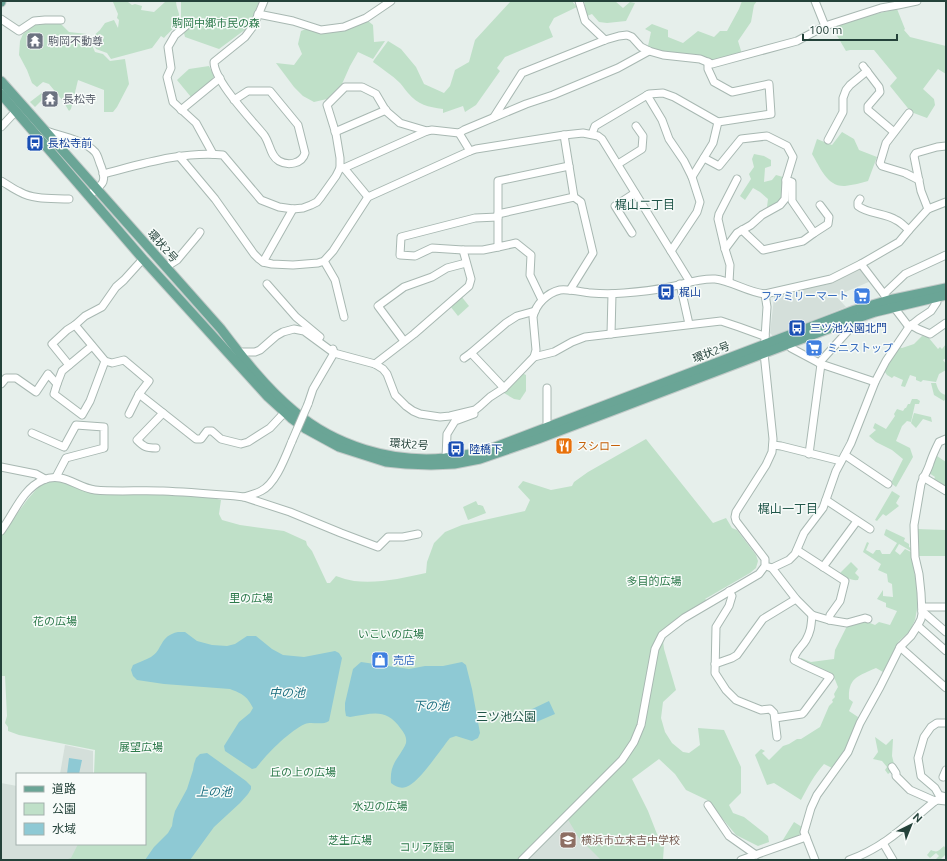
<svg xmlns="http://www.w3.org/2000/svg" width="947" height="861" font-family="Ubuntu,'Noto Sans JP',sans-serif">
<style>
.built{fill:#d4dfda}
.green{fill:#bfe0c8}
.water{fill:#8ec9d4}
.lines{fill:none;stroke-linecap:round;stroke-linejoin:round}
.minor-casing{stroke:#a8b8b2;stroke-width:9}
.major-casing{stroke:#c2cac8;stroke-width:11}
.minor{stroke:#fff;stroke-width:7}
.major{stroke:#6aa596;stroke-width:9}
.minor-bridge-casing{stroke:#a8b8b2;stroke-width:9;stroke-linecap:butt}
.minor-bridge{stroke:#fff;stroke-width:7}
.labels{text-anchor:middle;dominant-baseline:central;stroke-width:3;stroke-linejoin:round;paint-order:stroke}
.park-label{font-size:11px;fill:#2d7a4b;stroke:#f7fbf9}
.worship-label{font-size:11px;fill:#5b616d;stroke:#f7fbf9;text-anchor:start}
.transit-label{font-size:11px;fill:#164399;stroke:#f7fbf9;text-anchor:start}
.street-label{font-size:11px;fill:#24423a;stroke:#f7fbf9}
.shop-label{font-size:11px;fill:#366cbe;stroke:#f7fbf9;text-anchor:start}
.food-label{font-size:11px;fill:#c56008;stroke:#f7fbf9;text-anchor:start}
.education-label{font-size:11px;fill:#785e54;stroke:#f7fbf9;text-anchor:start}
.neighbourhood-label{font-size:12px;fill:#1f5548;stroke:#f7fbf9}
.water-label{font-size:12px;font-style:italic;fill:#1c6f80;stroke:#f7fbf9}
</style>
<rect width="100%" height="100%" fill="#e6efeb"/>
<g class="built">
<polygon points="861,268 871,281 836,296 846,307 773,336 770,333 774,298 775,295 828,284"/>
<polygon points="65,745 93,751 93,774 60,774"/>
<polygon points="1,783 17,786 17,844 79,844 73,860 1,860"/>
<polygon points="568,819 609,860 526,860"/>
</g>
<g class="green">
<path d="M117,1H129L128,2L132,5L135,4L142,6L141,10L154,12L165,2V1H176C176,6 178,10 179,14C180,24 170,31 164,38L161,36L152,48L111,59L107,53L96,49L91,38L100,30L105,23L114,20L118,28L119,20L117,18L118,14L113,2Z"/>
<polygon points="181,1 259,1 250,26 219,49 185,37 184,33 189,26 181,24"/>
<path d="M511,1H572L577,7L554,18L549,27L553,37L505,57L497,68L500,71L476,105L465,112L463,106L443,113V109C428,107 418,105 408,93C405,90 403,86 400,83C392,75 382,69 373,62L374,60L388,41L401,49L416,67L424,84L444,93L450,86L455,70L469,62L475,40Z"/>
<polygon points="584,1 615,1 623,8 630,2 635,3 626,21 607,23 599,22 592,14 587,16"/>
<polygon points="742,1 757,1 754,5 751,22 738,41 742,54 715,62 659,51 648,46 651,32 645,29 652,24 668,30 668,37 683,43 698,31 714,37 720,31 727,31 739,9"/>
<polygon points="897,9 905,29 904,30 910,37 946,46 946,74 938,69 923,89 934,99 935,105 927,118 911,112 890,86 897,78 874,50 850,50 846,51 832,27 858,18"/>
<polygon points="368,21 373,25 374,42 385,41 373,59 358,52 350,66 342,84 327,99 314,102 303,96 294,87 276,63 294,65 302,54 298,44 301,31 306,29 321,32 345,30"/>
<polygon points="59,22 69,32 87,34 95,52 103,54 110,61 125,59 129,84 117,107 113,112 104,112 104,90 78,80 71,109 69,111 63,101 49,84 43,82 37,87 32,83 27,70 19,55 20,41 23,34 36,24"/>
<polygon points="209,66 214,76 212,80 191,97 177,80 189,69"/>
<polygon points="43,92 48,94 35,107 30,102"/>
<path d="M842,132L854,139L859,150L877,157L868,181C861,183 853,185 845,186C827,187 820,167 812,154L817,139L832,145Z"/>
<path d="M754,154L764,156L771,160V166L765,168L764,182L772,180L776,175L783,177C783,192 785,203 767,207L768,199L760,192L753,188L745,200L740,196L751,179L749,174L754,167L752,159Z"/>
<polygon points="461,296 469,306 458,316 450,306"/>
<polygon points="922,336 928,337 938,349 940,347 942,349 946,344 946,358 943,360 946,364 946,370 939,374 936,382 923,380 921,382 916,380 916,377 910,375 905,387 901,386 903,380 894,376 892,378 887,375 883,369 899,347 902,348 914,344"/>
<polygon points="522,373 526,375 526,391 520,400 514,399 504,393"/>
<path d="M931,383H936C938,389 939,393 946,395V398L944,401L934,395Z"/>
<polygon points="912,399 917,399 920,401 919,404 915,404 911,422 907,421 902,426 896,441 910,448 913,457 896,487 891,483 903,459 892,450 876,442 869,436 876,430 873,428 875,423 886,429 895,416 894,414 897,409 903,411 905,408 906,408 908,404 910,404"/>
<polygon points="914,413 931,417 932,422 923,419 916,428 911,423"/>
<path d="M646,439L713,523L726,518L732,528L737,530L756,555L758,561L756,568L750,573L705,599L707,600L682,616L662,633L664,649L676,690L663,702L661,718L665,732L672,743L683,752L689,753L700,745L698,728L724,730L741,767V793L729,805L733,813L744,817L768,836L769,842L758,846L736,835L707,800L686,790L675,774L659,759L632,779L648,811L657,834L664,845L663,860H601L579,838L564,813L522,854L523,860H65L71,858L78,844H145V774H94L95,750L19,735L8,731V727L5,723L7,716L5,676H1V536L27,500L41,484L56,480L97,493H164L209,497L221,500L219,514L222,520L240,525L284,531L306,541L307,545L312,551L327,583H330L336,576C342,578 348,580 354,581C378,584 403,578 426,573L427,562L434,543L445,532L462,525L525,511L530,500L518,487L523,481L551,490L572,486L574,482L588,472Z"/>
<polygon points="937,456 946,462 946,487 934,479 935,477 929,473"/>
<polygon points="892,491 900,496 896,503 899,506 886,516 883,514 877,521 875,520"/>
<polygon points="476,501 478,505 480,505 483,506 486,513 468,520 463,507"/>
<path d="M886,529L905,538L904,541L909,544V547L911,548V551L899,544L895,551L900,555L905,549L911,552L916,582L918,604L915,620L910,631L899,641L883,672L876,668C859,676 848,677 849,699L853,702L849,711L858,717L854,733L849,746L832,768L824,764C814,775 808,787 801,800L774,783L767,785L755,755L761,749L765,751L762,753L769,760L783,746L789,744L797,739H801L820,727L829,706L833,702L832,700L835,697L834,694L838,687C831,666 824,673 809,666C806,665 803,662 801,660V658L811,662L834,659L835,650L847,626L865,621L875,625L879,622L890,625L897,611L886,607V603L877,599L883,590V596L893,597L892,584L888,582L887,574L878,570L881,564L863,552L867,542L869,543L866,550L873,554L876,550H880L882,554H890L897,543L884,535Z"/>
<polygon points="917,529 946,530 946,556 919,556"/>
<path d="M851,562L858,569L855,573L859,577L858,580C852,581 844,577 840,573Z"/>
<polygon points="875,737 886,745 892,739 893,739 892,756 894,764 889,766 892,771 888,774 885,770 887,767 882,761 873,759 878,752"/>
<path d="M794,822L802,827C800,840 792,839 781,843Z"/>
<path d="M944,846L946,849V854L940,860L936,859L939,856L936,853L930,858L927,855L931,850C938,853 938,851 944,846Z"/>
</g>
<g class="water">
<path d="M178,632H185L197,641L212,645L227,646L235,644L247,636H256L272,649L283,655L304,657L335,651L339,653L342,658L329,721C321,726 312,721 305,724C289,731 266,755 256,768L252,769L225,751L224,746L239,722L250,713L253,708C247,696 243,694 230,689L164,684L137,680L133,676L131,670L133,665C139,662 146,660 151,657C163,650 159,636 178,632Z"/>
<path d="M361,662L409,669L425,666H443L462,662L466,665L472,689L480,733L478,738L472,741L456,736L450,738C440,750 419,783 406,787C400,789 395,786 391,783C390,770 393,764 400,754C402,750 405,747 406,743C407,737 404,733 401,729C386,707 372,714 350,717L346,716L345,710V703L353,669Z"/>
<polygon points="549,701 555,714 534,723 528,711"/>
<polygon points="207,753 246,781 251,786 251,789 248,794 240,803 214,827 190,860 145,860 154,847 168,833 172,826 173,819 175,811 187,789 193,770 194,764 196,758 200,754"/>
<polygon points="69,758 82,760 79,774 67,774"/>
</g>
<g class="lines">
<g class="minor-casing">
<g id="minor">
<polyline points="579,1 585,21 605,40"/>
<polyline points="815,1 825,26"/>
<polyline points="258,14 293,21 321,30 344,27 366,18 391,1"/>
<polyline points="1,19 19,31 34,21 45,20 61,20"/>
<polyline points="188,24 175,35 168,47 171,68 167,77 173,102 196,123 213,154"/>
<polyline points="863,66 879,87 880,92 868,106 868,110 894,132"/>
<polyline points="647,95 662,120 669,139 684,161 692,177"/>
<path d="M234,100L248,91H270L298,125L305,153C302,164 288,166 279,161C270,156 270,143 264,135C251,119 214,81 214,62L245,37L254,25L264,1"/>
<polyline points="181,110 220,78"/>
<polyline points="909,113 886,143 880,163 882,166 905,173 919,180"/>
<polyline points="494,117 522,73 605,40 619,36 627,35 632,37 641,47 649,51 663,55 700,59 712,64 797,41 825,26 881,8 898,5 917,1"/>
<polyline points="1,127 16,111"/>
<path d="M46,131C61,136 84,140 95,152C98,155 99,162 101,166C108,184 101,185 88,196"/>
<polyline points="335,132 386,110"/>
<polyline points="459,133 470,151"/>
<polyline points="592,134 595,126 649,94 663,93 674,97 718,122 771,114 769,84 732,92 714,82 708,69 708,62"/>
<polyline points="564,135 574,197 581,202 593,253 570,290"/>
<polyline points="828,140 843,112 843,98 846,90 850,85 867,71"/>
<polyline points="179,156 215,199 254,254 259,259 263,262 272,264 293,265 318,263 324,261 333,251 368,197 470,151 476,149 564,135 583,133 598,136 602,139 690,282"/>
<polyline points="704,158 719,166 741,139 767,136 787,146 793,157 786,180 792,182 792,201 814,233 803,241 763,250 742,230"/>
<polyline points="618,164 642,149 643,136 636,126"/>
<polyline points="340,168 344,168 427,131"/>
<polyline points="344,168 368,197"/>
<path d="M103,174C142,164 183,151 223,155L261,200L279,207L293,209L303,208L311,205L317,202L321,197L336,176L340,168V158L336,134L327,105L345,87H362L376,94L386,111L400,123L427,131L432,130L459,133L464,130L526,104L553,95L618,68L649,51"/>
<path d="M1,181C7,184 13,189 20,192C34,200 53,198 69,199"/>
<path d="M860,199L858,202V206C868,214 885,213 896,220C901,222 905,227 909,230"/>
<polyline points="928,209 921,191 914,156 916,153 937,147 946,146"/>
<polyline points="498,214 574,197"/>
<polyline points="632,233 615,206 635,193"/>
<polyline points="814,233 828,224 829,217 820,205"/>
<polyline points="498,247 483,250 463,250 432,248 415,256 400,255 401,237 475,218 498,217"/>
<polyline points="725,249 737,233 751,225 762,215 780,205 785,199 786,180"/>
<polyline points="671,251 697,212 700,202 692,177 713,143 718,122"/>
<polyline points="324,261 335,280 344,317"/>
<polyline points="263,262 293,209"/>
<polyline points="861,264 909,327"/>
<polyline points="166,267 177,260 198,235 200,232"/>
<polyline points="729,282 730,265 725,249 718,219 719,214 737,179"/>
<polyline points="267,284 296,317 320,337"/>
<polyline points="680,284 689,324"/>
<polyline points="884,294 905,274 946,255"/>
<polyline points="542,300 530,275 531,255 516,243 498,247 498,181 569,166"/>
<polyline points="75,325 105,361 112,363 124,360 149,381 139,394 129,414"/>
<polyline points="911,325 918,329 930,334 946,323"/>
<polyline points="611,334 612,294"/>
<polyline points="404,341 378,306 404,287 432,277 447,268 466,263"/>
<polyline points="789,343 791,348 821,364 875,382"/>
<path d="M238,352H255L260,350L276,336L283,332L294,329L304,331L334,353L375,364L383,369L387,374L395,395L406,406L413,411L420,414L440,417L450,416L475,410L480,406L490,397L504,388L534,357L536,350L533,317C536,304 547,293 560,290C570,289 581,292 591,293C602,294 613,294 624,293C639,292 655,290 670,287C684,284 700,278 715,279C732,281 747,292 765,294L831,279L861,264L899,242L909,230L928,209L946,202"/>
<polyline points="534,357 554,352 572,342 585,337 721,321 739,327 761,335 765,336"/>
<polyline points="464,358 471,353"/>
<polyline points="819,363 847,332 851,326 847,317"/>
<polyline points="375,364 414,334 469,286 471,279 463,250"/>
<polyline points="69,365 52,344 67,330 75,325 85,316 102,307 116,287 124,280 143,259"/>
<polyline points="1,384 6,378 16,378 36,392 48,374 57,384 54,394 82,415 90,401 105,361"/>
<polyline points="57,384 62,371 92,346"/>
<polyline points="504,388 471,353 506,323 517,316 535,311"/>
<polyline points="139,394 196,439 201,439 207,431 212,431 221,439 241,444 248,442 270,428 284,413"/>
<polyline points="308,404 313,389 334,353 333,349"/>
<polyline points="547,427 547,388"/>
<polyline points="32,433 64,447 76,425 104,427 104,448 66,458 56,477"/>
<polyline points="773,445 781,446 841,461"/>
<path d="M156,448C146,448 144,447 137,440L163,413"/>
<polyline points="809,454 821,364"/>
<polyline points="845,455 888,484"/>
<polyline points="446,458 447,434 455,421 474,414"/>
<polyline points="1,467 36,474 45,479"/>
<polyline points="923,477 946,491"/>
<path d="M244,497C249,495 256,494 261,491C276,484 286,455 292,441"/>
<polyline points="826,500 870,529"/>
<path d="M1,531C14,514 22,489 43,480C63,471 77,488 95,490C117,492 140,490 163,491C187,492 211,494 236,496L244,497L290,512L341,533L378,547L388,537H403L418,534"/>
<polyline points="797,550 845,581 840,601 830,615 829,620"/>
<polyline points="769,567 772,568 796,599 812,615 829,620 847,623 865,618 868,619"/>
<polyline points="823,567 857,521"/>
<polyline points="772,568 789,560 795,554 804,533 823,508 836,471 851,443 875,382 886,361 909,327 919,319 931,311 937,302 936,297"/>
<polyline points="729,591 732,596 729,606 716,627 715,673 726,690 736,700 761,710 770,709 774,713 777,737"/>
<polyline points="922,607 946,607"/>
<polyline points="922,611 946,632"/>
<polyline points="918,626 946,651"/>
<polyline points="900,647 946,688"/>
<polyline points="715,664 732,658 737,655 763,619 796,599"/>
<path d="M775,718L802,714L804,712L830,677L806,666L794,660C794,652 802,647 806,640C811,631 811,626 812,615"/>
<polyline points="946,723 937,723 931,727 924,737 918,758 921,776 935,788 939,795 946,797"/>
<polyline points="892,767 896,773 896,776 910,790 935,801"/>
<polyline points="943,777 946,770"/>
<polyline points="708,805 729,836 756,855"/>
<polyline points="883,843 893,860"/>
<polyline points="522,860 622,760 634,742 641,725 655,649 662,635 684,618 759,574 765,566 765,559 736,521 735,517 736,512 766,465 772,452 773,439 764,353 767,307 765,294"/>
<polyline points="741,860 806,837"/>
<path d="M815,860L804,832L811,808L817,795L848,752L860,723L880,687L900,647L911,636L918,625L921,619L922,614L921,593L919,574L915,557L914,525L921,484C924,476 928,470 930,463C933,454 935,450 939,442L946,439"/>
<path d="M849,860C884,848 907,824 935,801L937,800L946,801"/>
</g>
</g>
<g class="major-casing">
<g id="major">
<polyline points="1,2 1,1"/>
<path d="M1,81L221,329C243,358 266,388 294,411C335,446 392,463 445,458C460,456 476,453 490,449L855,310L889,300L946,288"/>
<polyline points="1,94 143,259 268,397 291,418 306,429 339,447 386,462 406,464 431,465 454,464 480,459 538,439 849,321 875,312 946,295"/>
</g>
</g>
<use href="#minor" class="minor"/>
<use href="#major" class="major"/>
<g class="minor-bridge-casing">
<polyline id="minor-bridge" points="292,441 308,404"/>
</g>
<use href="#minor-bridge" class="minor-bridge"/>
</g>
<defs>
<g id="temple-square" transform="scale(0.9)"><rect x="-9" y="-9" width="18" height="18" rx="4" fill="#6b7280" stroke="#f7fbf9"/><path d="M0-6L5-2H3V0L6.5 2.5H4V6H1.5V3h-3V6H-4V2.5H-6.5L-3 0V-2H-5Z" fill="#fff"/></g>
<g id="bus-square" transform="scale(0.9)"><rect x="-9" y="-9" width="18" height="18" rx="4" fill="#1a4fb4" stroke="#f7fbf9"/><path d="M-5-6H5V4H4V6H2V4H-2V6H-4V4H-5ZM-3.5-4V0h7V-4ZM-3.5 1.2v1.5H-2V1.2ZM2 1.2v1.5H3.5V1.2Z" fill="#fff"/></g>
<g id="supermarket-square" transform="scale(0.9)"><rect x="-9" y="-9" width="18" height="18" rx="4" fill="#3f7fe0" stroke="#f7fbf9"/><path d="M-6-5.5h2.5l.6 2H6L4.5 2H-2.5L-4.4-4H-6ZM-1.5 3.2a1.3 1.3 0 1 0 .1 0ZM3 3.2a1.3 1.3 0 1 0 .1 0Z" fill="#fff"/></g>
<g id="restaurant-square" transform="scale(0.9)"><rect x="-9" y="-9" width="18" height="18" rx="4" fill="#e8710a" stroke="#f7fbf9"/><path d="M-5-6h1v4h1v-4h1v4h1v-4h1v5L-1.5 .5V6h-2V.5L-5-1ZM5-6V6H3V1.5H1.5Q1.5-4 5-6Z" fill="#fff"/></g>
<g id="shop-square" transform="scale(0.9)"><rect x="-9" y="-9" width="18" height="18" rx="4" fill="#3f7fe0" stroke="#f7fbf9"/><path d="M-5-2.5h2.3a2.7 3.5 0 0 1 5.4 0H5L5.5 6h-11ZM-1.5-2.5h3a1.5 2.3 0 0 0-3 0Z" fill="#fff"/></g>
<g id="school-square" transform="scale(0.9)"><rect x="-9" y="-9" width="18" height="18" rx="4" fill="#8d6e63" stroke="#f7fbf9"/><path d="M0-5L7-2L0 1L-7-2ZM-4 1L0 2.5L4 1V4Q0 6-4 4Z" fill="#fff"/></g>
</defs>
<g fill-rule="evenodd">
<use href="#temple-square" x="35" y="41"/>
<use href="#temple-square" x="50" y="99"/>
<use href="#bus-square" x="35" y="143"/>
<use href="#bus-square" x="666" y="292"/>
<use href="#supermarket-square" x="862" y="296"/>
<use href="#bus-square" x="797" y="328"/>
<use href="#supermarket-square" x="814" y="348"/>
<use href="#restaurant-square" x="564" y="446"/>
<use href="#bus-square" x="456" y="449"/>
<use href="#shop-square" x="380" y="660"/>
<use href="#school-square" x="568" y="840"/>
</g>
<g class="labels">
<g class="park-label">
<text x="216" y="23">駒岡中郷市民の森</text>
<text x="654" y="581">多目的広場</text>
<text x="251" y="598">里の広場</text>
<text x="55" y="621">花の広場</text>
<text x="391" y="634">いこいの広場</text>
<text x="141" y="747">展望広場</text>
<text x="303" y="772">丘の上の広場</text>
<text x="380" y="806">水辺の広場</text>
<text x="350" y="840">芝生広場</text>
<text x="427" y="847">コリア庭園</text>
</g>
<g class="worship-label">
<text x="48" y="41">駒岡不動尊</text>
<text x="63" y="99">長松寺</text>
</g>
<g class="transit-label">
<text x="48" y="143">長松寺前</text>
<text x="679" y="292">梶山</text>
<text x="810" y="328">三ツ池公園北門</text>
<text x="469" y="449">陸橋下</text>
</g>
<g class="street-label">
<text transform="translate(163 246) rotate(48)">環状2号</text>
<text transform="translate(711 352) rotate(-21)">環状2号</text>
<text transform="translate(409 444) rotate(4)">環状2号</text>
</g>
<g class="shop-label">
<text x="849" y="296" text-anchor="end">ファミリーマート</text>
<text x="827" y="348">ミニストップ</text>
<text x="393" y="660">売店</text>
</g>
<g class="food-label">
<text x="577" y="446">スシロー</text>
</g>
<g class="education-label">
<text x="581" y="840">横浜市立末吉中学校</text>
</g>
<g class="neighbourhood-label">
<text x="645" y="204">梶山二丁目</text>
<text x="788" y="508">梶山一丁目</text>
<text x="506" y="716">三ツ池公園</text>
</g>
<g class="water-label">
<text x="287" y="692">中の池</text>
<text x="431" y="705">下の池</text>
<text x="214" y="791">上の池</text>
</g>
</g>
<rect width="947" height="861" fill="none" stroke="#24423a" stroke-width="4"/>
<rect x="16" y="773" width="130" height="72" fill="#f7fbf9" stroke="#a3b1ad"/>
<rect x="24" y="786" width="20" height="6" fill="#6aa596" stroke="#a3b1ad"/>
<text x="52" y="793" font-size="12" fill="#24423a">道路</text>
<rect x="24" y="803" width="20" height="12" fill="#bfe0c8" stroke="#a3b1ad"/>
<text x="52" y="813" font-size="12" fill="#24423a">公園</text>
<rect x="24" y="823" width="20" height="12" fill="#8ec9d4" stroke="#a3b1ad"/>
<text x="52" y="833" font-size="12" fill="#24423a">水域</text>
<g transform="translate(911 825) rotate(43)" stroke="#f7fbf9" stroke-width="3" paint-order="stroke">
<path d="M0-3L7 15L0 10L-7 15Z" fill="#24423a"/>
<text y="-6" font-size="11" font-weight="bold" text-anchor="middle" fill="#24423a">N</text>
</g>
<path d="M803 34v6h94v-6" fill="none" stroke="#24423a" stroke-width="2"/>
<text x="809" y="34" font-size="12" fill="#24423a" stroke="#f7fbf9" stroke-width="3" paint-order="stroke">100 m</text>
</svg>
